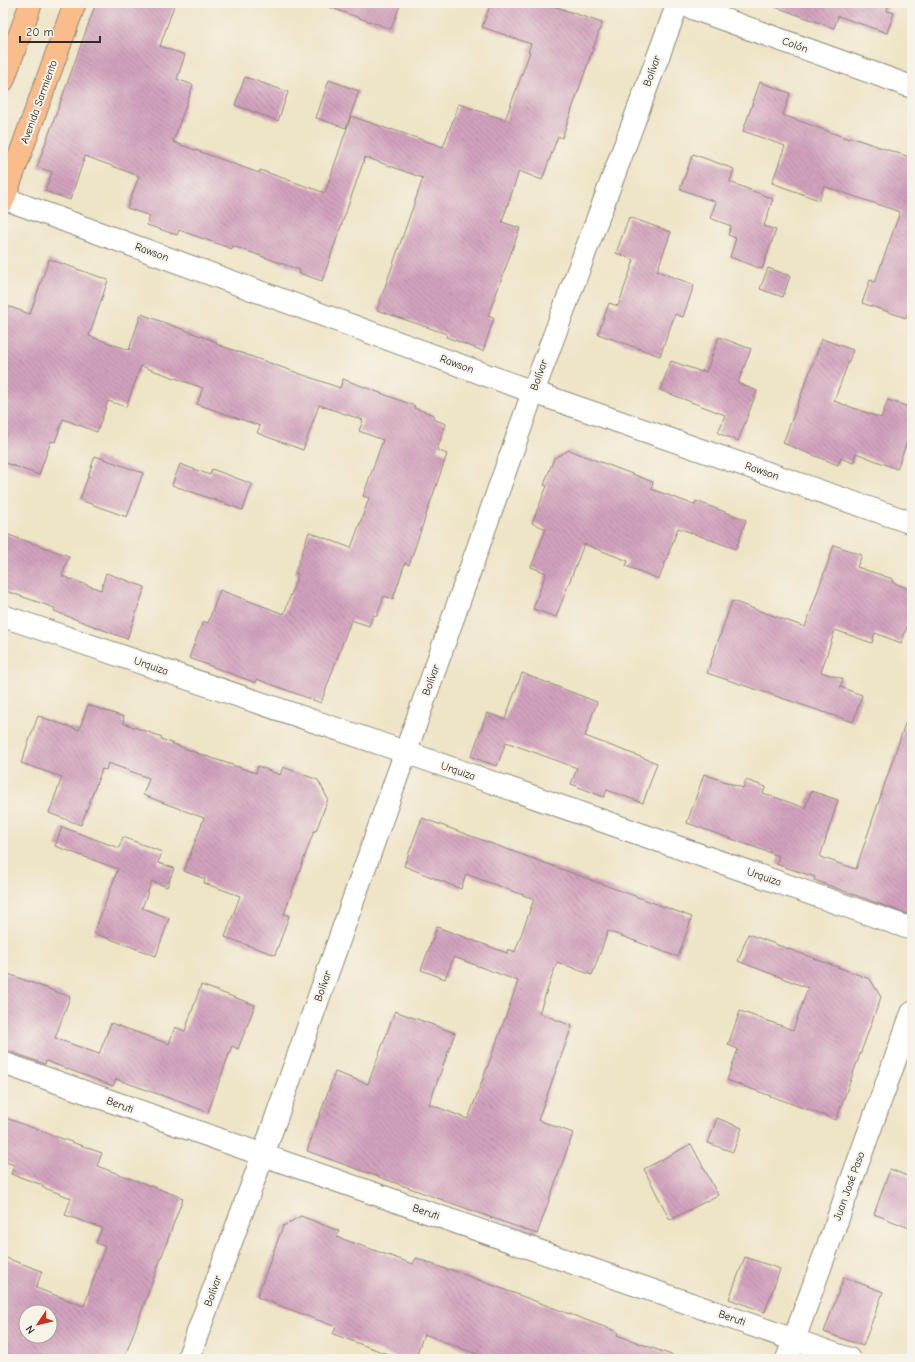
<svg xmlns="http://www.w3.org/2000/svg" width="915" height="1362" font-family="'Comic Neue',sans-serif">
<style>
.building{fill:url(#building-back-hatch);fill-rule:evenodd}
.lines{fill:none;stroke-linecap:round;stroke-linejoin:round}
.minor-casing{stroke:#8c8878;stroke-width:24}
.major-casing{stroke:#8c8878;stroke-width:24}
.minor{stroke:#fff;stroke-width:22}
.major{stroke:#f9bc8a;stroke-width:22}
.labels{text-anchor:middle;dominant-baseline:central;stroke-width:4;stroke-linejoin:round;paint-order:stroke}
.street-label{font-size:11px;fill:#2b2b2b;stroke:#f7f3e8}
</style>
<defs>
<pattern id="building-back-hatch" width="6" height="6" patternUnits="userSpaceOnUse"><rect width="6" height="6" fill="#d2a1bd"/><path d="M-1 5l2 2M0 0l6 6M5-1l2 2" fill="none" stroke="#ab839a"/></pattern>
</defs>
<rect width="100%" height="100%" fill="#f7f3e8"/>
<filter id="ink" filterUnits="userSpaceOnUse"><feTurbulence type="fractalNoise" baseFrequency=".025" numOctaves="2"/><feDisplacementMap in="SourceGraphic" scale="8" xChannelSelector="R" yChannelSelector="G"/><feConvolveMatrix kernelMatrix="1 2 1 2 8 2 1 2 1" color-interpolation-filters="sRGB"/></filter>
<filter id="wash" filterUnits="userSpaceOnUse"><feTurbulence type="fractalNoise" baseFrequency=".012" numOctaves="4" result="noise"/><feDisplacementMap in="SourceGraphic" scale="16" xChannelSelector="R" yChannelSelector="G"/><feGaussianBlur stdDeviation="0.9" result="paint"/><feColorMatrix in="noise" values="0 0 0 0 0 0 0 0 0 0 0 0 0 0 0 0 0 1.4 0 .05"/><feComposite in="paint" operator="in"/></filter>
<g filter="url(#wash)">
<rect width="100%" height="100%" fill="#eee4c6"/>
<g id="blocks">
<g class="building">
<polygon points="96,3 175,3 160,46 185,55 177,79 193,85 173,142 259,173 260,170 325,193 351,116 391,130 391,129 443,147 459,104 505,120 530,52 528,52 531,44 482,27 491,3 545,3 602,23 562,138 558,136 542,180 519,171 502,222 520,228 488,316 494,318 483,351 446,337 447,334 377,310 423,178 365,157 322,281 299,273 300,270 233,246 232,249 179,230 177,235 147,225 150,216 127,208 139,176 85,156 70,200 45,191 52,172 37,167"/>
<polygon points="326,3 401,3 391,29 326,6"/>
<polygon points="774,3 889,3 887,11 894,13 887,33 838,16 834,28 773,6"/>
<polygon points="245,77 288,92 278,121 235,105"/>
<polygon points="329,80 359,91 346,128 316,118"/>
<polygon points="760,82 790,93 783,115 849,139 850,137 912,158 912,300 906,318 862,303 870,280 875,282 900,212 824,186 819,200 772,183 785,146 743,131"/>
<polygon points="693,154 734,169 730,182 773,199 764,226 776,230 762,269 730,257 736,238 728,235 731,226 710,218 716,202 680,189"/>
<polygon points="629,217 671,232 657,271 694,285 683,317 675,314 660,356 598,334 609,303 618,306 634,260 616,253"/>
<polygon points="49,259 108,280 89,336 129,350 141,314 217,342 216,344 340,388 343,379 415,406 414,408 434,415 433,419 446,424 437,450 447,454 409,565 405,563 393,599 384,596 377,616 373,615 369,626 351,620 321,703 257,679 256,683 189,658 203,621 208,623 220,590 284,614 298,574 295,573 309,532 351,548 369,498 363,496 383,440 359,431 363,420 319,405 303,450 257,433 260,426 197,404 203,388 141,366 126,407 108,401 97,432 63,419 55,442 51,441 39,475 3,462 3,319 7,306 30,314"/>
<polygon points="768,268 790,276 783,297 760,289"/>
<polygon points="719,337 751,349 738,383 757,391 738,441 718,433 725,415 660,390 671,361 702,372 702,370 706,372"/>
<polygon points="822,339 853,350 834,401 881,418 888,400 912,408 912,428 897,469 856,453 853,463 841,458 838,465 783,443"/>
<polygon points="569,450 653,482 651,489 695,505 696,501 746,520 736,549 678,528 659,579 626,566 628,561 584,544 556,617 533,609 546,573 531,567 546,529 532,523 547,486 544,485 554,458"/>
<polygon points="95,456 143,473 127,517 80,500"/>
<polygon points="180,464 210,475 212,469 252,484 243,510 172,485"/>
<polygon points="3,533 69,556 62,576 101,590 106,573 145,587 127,639 54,611 55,608 3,590"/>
<polygon points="834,545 862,555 857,567 893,579 892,582 912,590 912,614 901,643 875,633 872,643 835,630 821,672 843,679 840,687 862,695 853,722 707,673 732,601 805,627"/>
<polygon points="522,673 597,702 585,736 657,763 643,803 607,790 604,797 571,784 577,768 506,742 497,766 471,757 487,713 505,719"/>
<polygon points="88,705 124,717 123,723 162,737 161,739 197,753 256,773 258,766 280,775 283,767 318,780 328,799 316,831 314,831 284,914 289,916 275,955 225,937 240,896 204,883 205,879 184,871 204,818 143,795 149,778 108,763 106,770 102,769 81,825 49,813 62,777 21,763 38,716 79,730"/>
<polygon points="908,715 912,715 912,916 814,880 815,877 776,864 779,856 687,823 704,774 743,788 746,780 766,787 763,793 805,808 811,791 838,800 820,857 856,869"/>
<polygon points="422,818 692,917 678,957 608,931 592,975 557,962 539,1013 572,1026 538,1120 573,1133 537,1234 307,1151 335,1072 368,1084 395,1011 455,1033 429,1104 468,1119 500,1033 518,981 454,957 445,979 421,970 437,927 507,953 508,949 515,952 534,899 466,874 461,889 404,866"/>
<polygon points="62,827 119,848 123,837 162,852 158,863 174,868 167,887 152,881 142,908 169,918 156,956 94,933 118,869 55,846"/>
<polygon points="748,934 870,979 881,997 836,1120 727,1080 738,1049 728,1045 740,1011 793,1030 808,988 738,961"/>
<polygon points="3,972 70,997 55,1038 99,1054 111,1023 169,1044 175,1027 185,1031 201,985 255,1005 238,1049 232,1046 208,1112 116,1079 113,1086 46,1061 45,1064 3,1049"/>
<path d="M3,1117L102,1153L97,1166L183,1198L124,1359H3V1257L42,1271L36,1288L84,1306L105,1247L96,1243L102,1228L65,1215L71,1198L42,1187L43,1185L11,1174L14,1165L3,1161ZM26,1312H50V1336H26Z"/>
<polygon points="717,1118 742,1128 733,1152 708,1143"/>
<polygon points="691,1144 718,1195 670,1220 644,1169"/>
<polygon points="890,1169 912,1178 912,1229 874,1214"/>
<polygon points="301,1216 339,1231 337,1237 413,1264 416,1258 448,1270 449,1269 618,1332 617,1335 674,1356 674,1359 490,1359 424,1334 415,1359 401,1359 333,1334 336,1327 257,1297 283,1226"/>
<polygon points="745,1257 780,1269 765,1312 729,1299"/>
<polygon points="844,1277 883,1292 863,1346 824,1332"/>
</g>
</g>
</g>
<g filter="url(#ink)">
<use href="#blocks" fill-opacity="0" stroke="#8c8878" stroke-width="1"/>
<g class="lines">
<g class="minor-casing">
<g id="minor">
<polyline points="678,3 912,87"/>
<polyline points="3,198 533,392 912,523"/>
<polyline points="3,616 405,752 912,929"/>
<polyline points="3,1063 263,1155 849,1359"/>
<polyline points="188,1359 263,1155 533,392 678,3"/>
<polyline points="787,1359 912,1013"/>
</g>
</g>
<g class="major-casing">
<g id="major">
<polyline points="3,81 31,3"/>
<polyline points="3,201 75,3"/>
</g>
</g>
<use href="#minor" class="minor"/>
<use href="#major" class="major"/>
</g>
</g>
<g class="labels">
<g class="street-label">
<text transform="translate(795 45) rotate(20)">Colón</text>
<text transform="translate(652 71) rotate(-70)">Bolívar</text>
<text transform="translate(39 102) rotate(-70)">Avenida Sarmiento</text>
<text transform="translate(152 252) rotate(20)">Rawson</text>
<text transform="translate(457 364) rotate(20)">Rawson</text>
<text transform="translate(539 375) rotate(-70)">Bolívar</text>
<text transform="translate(762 471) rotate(19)">Rawson</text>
<text transform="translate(151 666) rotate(19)">Urquiza</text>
<text transform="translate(431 680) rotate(-70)">Bolívar</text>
<text transform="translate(458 771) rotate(19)">Urquiza</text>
<text transform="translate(764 877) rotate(19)">Urquiza</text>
<text transform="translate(323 986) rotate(-71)">Bolívar</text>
<text transform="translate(120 1105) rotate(20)">Beruti</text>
<text transform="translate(849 1186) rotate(-70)">Juan José Paso</text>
<text transform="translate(426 1212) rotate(19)">Beruti</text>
<text transform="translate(213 1291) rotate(-70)">Bolívar</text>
<text transform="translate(732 1318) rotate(19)">Beruti</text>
</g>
</g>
<rect width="915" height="1362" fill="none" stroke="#f7f3e8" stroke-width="16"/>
<g transform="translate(38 1324) rotate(235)"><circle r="19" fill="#f7f3e8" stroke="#a5a39c"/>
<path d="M0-3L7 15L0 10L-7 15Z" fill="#c8321e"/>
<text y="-6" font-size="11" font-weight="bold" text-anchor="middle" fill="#2b2b2b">N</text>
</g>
<path d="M20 36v6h80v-6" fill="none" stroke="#2b2b2b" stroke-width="2"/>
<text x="26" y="36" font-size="12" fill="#2b2b2b" stroke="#f7f3e8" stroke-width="3" paint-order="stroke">20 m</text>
</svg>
